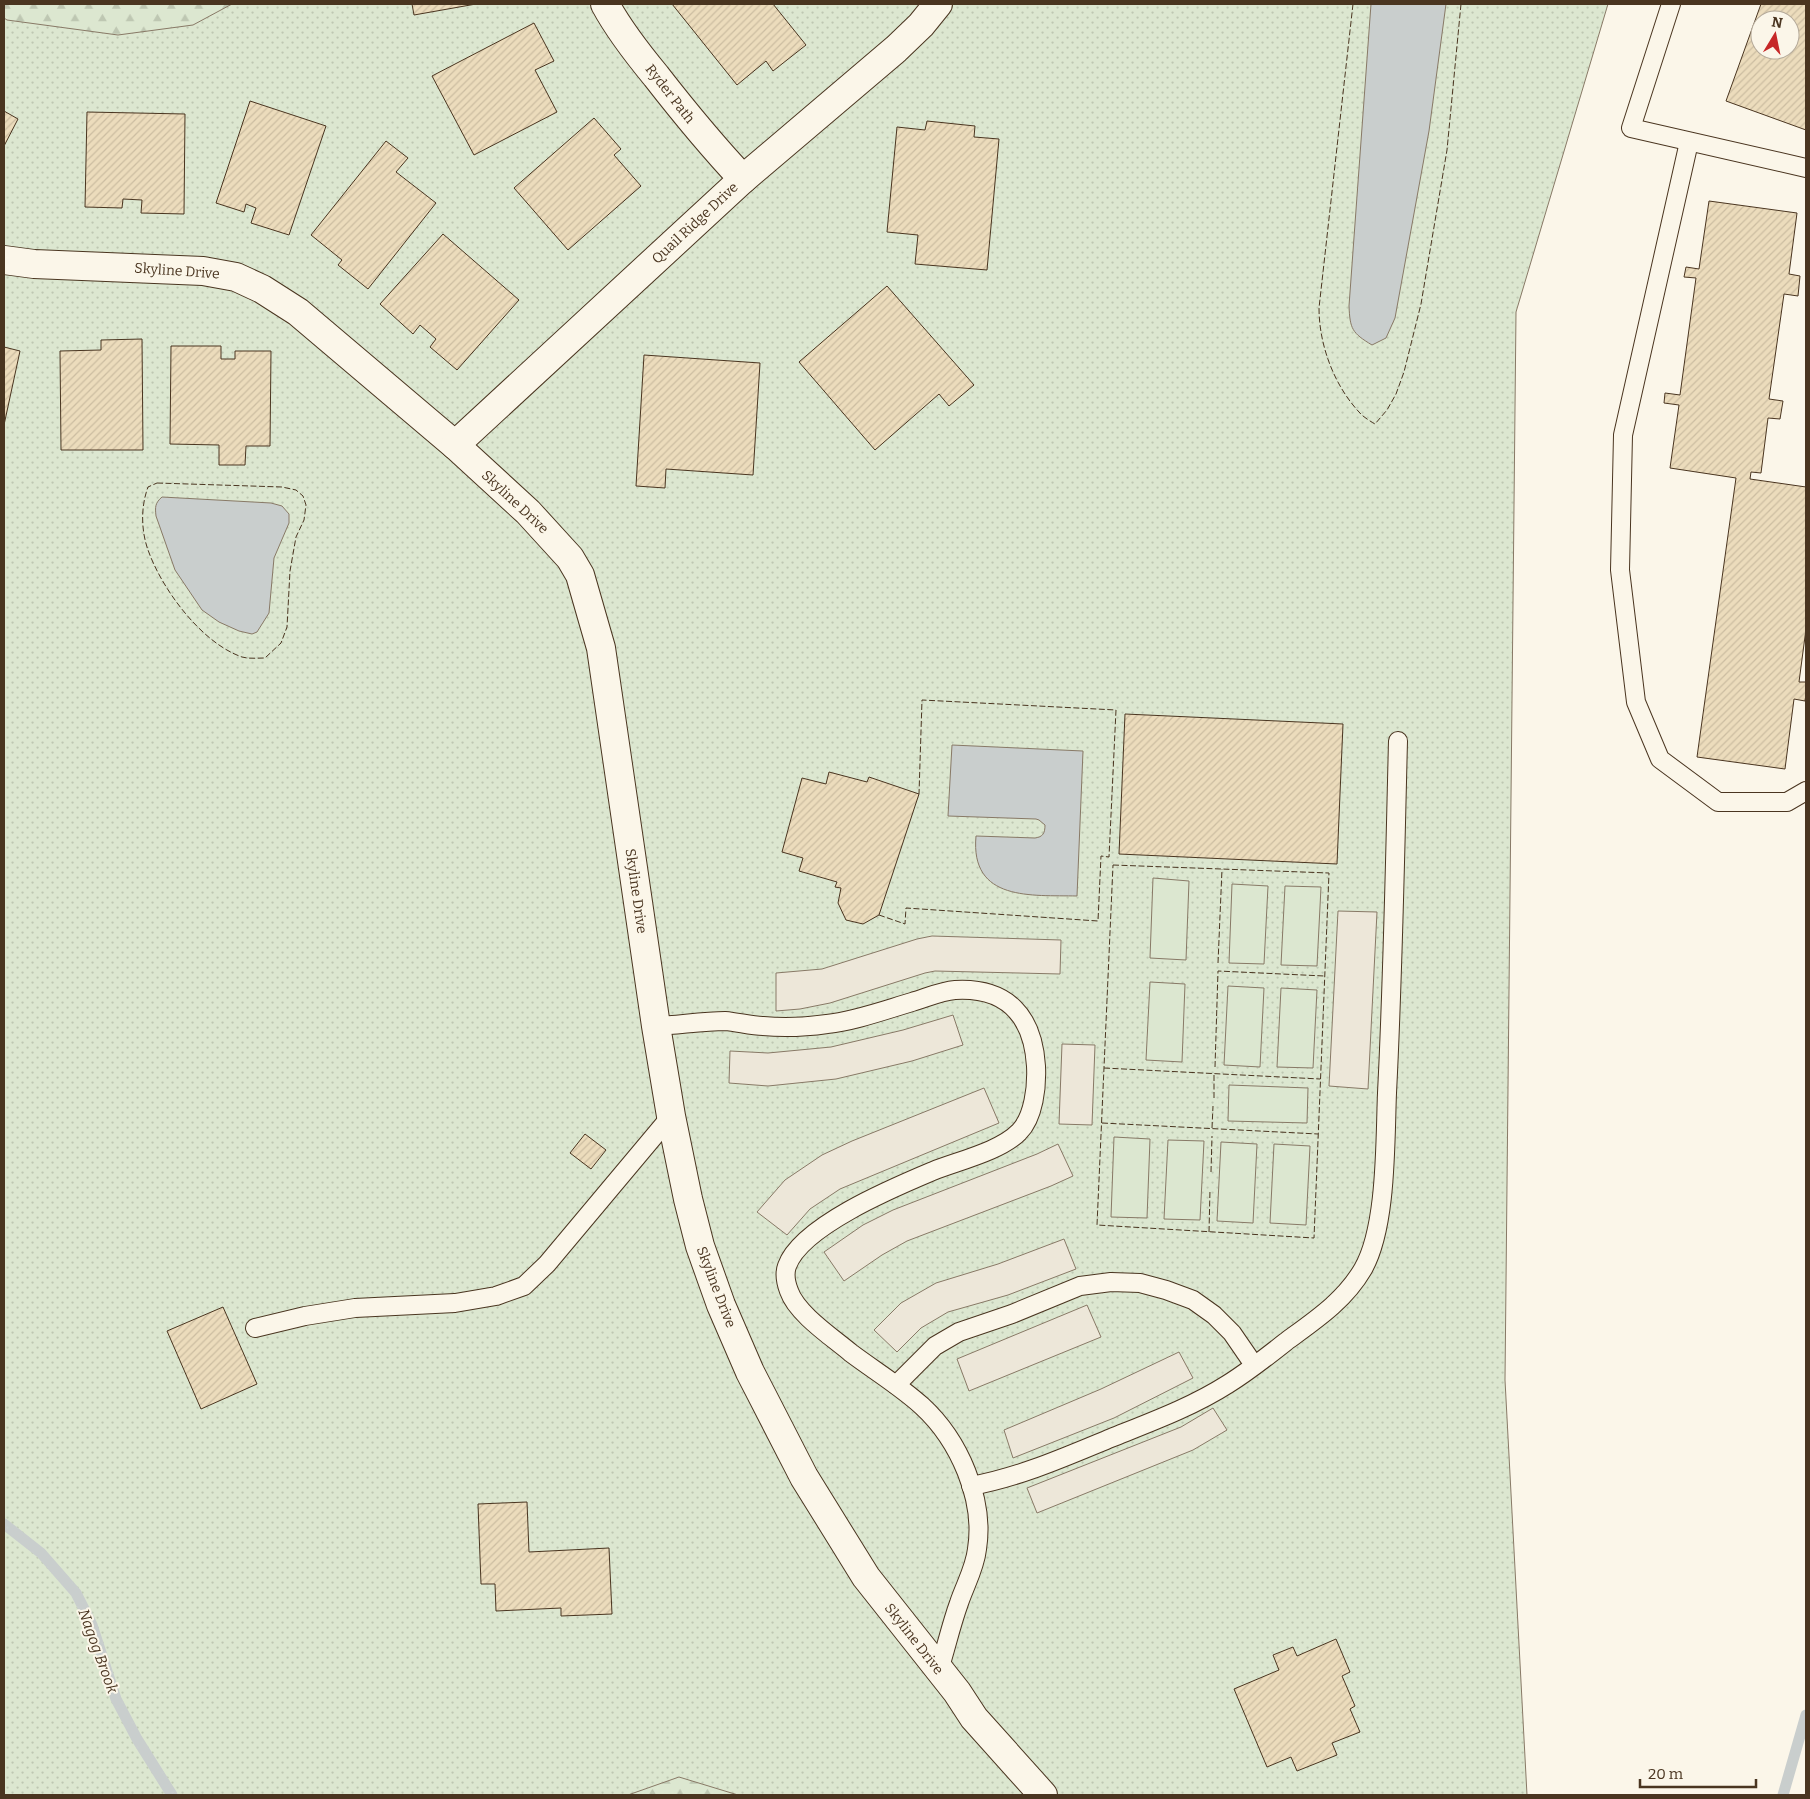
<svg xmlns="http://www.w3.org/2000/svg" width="1810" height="1799" font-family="Bitter,serif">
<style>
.grass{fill:url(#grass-dots);stroke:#887966}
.forest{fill:url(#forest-firs);stroke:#887966}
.garden{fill:#dce7d0;stroke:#887966}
.parking{fill:#ede7d9;stroke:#887966}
.water{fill:#c9cecd;stroke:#887966}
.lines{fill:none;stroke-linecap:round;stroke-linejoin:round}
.stream{stroke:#c9cecd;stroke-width:11}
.building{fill:url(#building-hatch);stroke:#4a3520;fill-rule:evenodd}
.service-casing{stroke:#4a3520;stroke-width:20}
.minor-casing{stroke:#4a3520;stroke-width:30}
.service{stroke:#fbf6e9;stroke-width:18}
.minor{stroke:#fbf6e9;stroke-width:28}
.fence{stroke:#4a3520;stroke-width:1;stroke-dasharray:6 2.5;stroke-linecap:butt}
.labels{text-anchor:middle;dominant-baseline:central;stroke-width:4;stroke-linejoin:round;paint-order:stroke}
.street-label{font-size:14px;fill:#4a3520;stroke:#fbf6e9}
.water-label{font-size:15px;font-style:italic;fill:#4a3520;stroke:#fbf6e9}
</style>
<defs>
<pattern id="grass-dots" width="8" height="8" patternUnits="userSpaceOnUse" patternTransform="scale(1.25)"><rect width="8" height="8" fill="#dce7d0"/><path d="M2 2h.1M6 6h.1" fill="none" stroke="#bec7b2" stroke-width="1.8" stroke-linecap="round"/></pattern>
<pattern id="forest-firs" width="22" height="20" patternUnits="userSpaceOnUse" patternTransform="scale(1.25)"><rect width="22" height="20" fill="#dce7d0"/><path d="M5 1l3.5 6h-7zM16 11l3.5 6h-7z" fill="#bec7b2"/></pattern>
<pattern id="building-hatch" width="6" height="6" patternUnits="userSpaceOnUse" patternTransform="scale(1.25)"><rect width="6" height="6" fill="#ecdcbc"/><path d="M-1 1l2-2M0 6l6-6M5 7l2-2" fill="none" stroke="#ccbda1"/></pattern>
</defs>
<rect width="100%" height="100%" fill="#fbf6e9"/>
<polygon class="grass" points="4,4 1608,4 1516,312 1505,1380 1527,1795 4,1795"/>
<g class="forest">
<polygon points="4,4 232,4 193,25 118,35 7,20 4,18"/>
<polygon points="679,1777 738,1795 628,1795"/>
</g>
<g class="garden">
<polygon points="1153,878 1189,881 1186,960 1150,958"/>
<polygon points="1232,884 1268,886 1264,964 1229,963"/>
<polygon points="1285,886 1321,887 1317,966 1281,965"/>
<polygon points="1150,982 1185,984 1182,1062 1146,1060"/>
<polygon points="1228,986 1264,988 1260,1067 1224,1065"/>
<polygon points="1281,988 1317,990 1313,1068 1277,1067"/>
<polygon points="1229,1085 1308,1088 1307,1123 1228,1121"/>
<polygon points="1114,1137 1150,1139 1147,1218 1111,1217"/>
<polygon points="1168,1140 1204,1141 1200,1220 1164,1219"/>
<polygon points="1221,1142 1257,1144 1253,1223 1217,1221"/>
<polygon points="1274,1144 1310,1146 1306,1225 1270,1223"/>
</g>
<g class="parking">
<polygon points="1338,911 1377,912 1368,1089 1329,1086"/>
<polygon points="932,936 1061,940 1060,974 935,971 925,973 830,1003 800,1009 776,1011 776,973 822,969 917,939"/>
<polygon points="953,1015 963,1045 912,1061 836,1079 768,1086 729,1083 730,1051 768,1053 831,1047 903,1030"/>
<polygon points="1062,1044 1095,1045 1092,1125 1059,1124"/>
<polygon points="984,1088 999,1123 840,1189 810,1209 787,1235 757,1212 785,1180 822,1155 852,1141"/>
<polygon points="1058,1144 1073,1176 1051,1186 907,1241 882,1255 844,1281 824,1252 863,1225 893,1210 1037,1154"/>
<polygon points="1064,1239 1076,1269 1008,1295 948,1312 921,1328 897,1352 874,1330 901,1303 936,1283 998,1264"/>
<polygon points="1087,1305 1101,1337 969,1391 957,1359"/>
<polygon points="1179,1352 1193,1378 1114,1418 1013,1458 1004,1430 1101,1389"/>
<polygon points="1213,1408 1227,1430 1193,1450 1037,1513 1027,1488 1181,1427"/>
</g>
<g class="water">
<path d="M1371,4H1446L1429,131L1395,318L1386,338L1372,345C1352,333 1350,329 1349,306Z"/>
<path d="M162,497L271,503L282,506L289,514V523L274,558L269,613L257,632L252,634L239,631L219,622L202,610L175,570L156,516C155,507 155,503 162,497Z"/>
<path d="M952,745L1083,751L1077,896C1032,895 970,902 976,836L1035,838C1043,837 1045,833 1045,825L1039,820L1036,819L948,816Z"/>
</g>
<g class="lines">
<g class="stream">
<polyline points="4,1524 41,1553 76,1593 92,1625 116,1699 137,1739 172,1795"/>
<polyline points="1783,1795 1806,1715"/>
</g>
</g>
<g class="building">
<polygon points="412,4 476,4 414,15"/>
<polygon points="672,4 773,4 806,45 773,71 766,61 737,85"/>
<path d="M1761,4H1806V130L1726,101ZM1760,20H1790V50H1760Z"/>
<polygon points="534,23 554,61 535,70 557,112 474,155 432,76"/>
<polygon points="250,101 326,126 289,235 251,223 256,208 246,204 244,212 216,203"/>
<polygon points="4,111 18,119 4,146"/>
<polygon points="87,112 185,114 184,214 141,213 142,200 123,199 122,208 85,207"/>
<polygon points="594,118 621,149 614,155 641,186 568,250 514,188"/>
<polygon points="927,121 975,126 974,137 999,139 987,270 915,264 918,235 887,232 897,127 925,130"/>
<polygon points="386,141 408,158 396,172 436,203 368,289 338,265 342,260 311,235"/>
<polygon points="1709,201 1797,213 1789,274 1800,276 1798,296 1784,294 1769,399 1783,401 1780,419 1768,418 1761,473 1751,472 1750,479 1806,487 1806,629 1799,682 1806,682 1806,694 1805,701 1794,699 1785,769 1697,757 1736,478 1670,468 1679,405 1664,403 1665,393 1680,395 1696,278 1684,277 1686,267 1699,269"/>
<polygon points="443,234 519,300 457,370 430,347 436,339 420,325 413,334 380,304"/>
<polygon points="887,286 974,385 949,406 939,394 875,450 799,362"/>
<polygon points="142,339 143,450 61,450 60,351 101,350 101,340"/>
<polygon points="171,346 221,346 221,359 235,359 235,351 271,351 270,446 246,446 245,465 219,465 219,445 170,444"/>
<polygon points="4,347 20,351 4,425"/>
<polygon points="644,355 760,363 753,475 666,469 665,488 636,486"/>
<polygon points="1125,714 1343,724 1337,864 1119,854"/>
<polygon points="829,772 867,782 869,777 919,794 879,915 863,924 846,920 838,903 841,888 835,887 837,882 799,871 803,858 782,852 802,778 826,784"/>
<polygon points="585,1134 606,1150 591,1169 570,1153"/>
<polygon points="223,1307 257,1384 201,1409 167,1331"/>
<polygon points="527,1502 529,1552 609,1548 612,1614 561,1616 561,1608 496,1611 495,1584 481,1584 478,1504"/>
<polygon points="1336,1639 1350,1672 1342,1676 1355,1706 1350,1709 1360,1732 1332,1743 1337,1755 1297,1771 1291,1757 1267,1767 1234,1689 1279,1670 1273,1655 1293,1647 1297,1656"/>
</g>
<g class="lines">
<g class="service-casing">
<g id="service">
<polyline points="1671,4 1631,128 1806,168"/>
<polyline points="1689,142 1623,435 1620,570 1636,702 1660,759 1718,802 1787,802 1806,791"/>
<path d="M656,1026C679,1025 703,1021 725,1021C738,1022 751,1026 763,1026C784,1028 806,1027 827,1024C855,1021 885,1010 912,1002C926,998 941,991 955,990C1007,987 1033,1016 1036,1066C1037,1086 1034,1117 1019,1132C1001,1151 958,1161 933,1171C895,1187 801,1226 787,1266C784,1274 786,1283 789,1291C797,1314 832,1337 851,1353C875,1371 900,1386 922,1406C959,1440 985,1499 977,1549C975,1568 965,1585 959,1603C951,1625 946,1648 939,1670"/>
<polyline points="255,1328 305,1316 355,1308 455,1303 496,1296 524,1286 547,1264 671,1116"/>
<polyline points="896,1385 935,1346 959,1332 1012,1314 1080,1286 1111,1282 1140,1283 1166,1290 1193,1300 1214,1315 1232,1333 1254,1365"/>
<path d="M971,1486C1020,1477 1065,1457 1111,1438C1151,1422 1192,1407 1228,1384C1249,1371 1269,1355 1288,1340C1317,1319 1345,1300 1363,1269C1387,1227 1385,1142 1387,1093C1393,976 1395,859 1398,741"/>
</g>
</g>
<g class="minor-casing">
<g id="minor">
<path d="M605,4C619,30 637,53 656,76C684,112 712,146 743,179"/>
<polyline points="4,260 34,264 203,271 236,277 262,289 298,312 455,445 528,512 570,558 580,575 601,648 656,1026 671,1116 688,1199 700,1246 721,1305 750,1372 804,1477 866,1577 957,1692 974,1718 1043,1795"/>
<polyline points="455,445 743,179 896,49 921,25 938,4"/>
</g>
</g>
<use href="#service" class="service"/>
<use href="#minor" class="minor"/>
<g class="fence">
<path d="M1353,4L1319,308C1319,345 1334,385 1359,412C1363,417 1370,421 1375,424L1387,410L1396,394L1404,372L1421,304L1447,150L1461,4"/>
<path d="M157,483L282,487L296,490L303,496L306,505L304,520L296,537L290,571L287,627L281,643L265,658C258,658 249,659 242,657C201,643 160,587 147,547C141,528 141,506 148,487Z"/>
<polygon points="1113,865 1329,873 1314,1238 1097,1225"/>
<polyline points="879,915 905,924 906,908 1098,921 1101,856 1109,857 1116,710 922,700 919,794"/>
<polyline points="1218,963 1222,869"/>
<polyline points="1215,1067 1218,971 1324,976"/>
<polyline points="1104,1068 1320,1079"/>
<polyline points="1214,1098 1214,1074"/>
<polyline points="1102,1123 1318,1134"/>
<polyline points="1212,1128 1213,1106"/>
<polyline points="1211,1172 1212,1136"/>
<polyline points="1209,1232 1210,1190"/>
</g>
</g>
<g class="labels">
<g class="street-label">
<text transform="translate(670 94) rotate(52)">Ryder Path</text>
<text transform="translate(695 223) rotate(-43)">Quail Ridge Drive</text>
<text transform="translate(177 271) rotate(4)">Skyline Drive</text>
<text transform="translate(515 502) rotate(43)">Skyline Drive</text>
<text transform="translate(636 891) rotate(82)">Skyline Drive</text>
<text transform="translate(716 1287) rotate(69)">Skyline Drive</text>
<text transform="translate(914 1639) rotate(52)">Skyline Drive</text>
</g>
<g class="water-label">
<text transform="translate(98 1651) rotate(70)">Nagog Brook</text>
</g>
</g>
<rect width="1810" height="1799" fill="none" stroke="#4a3520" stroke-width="10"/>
<g transform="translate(1775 35) rotate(10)"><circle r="24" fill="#fbf6e9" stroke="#b4a999"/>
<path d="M0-4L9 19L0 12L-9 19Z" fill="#c62828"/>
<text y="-8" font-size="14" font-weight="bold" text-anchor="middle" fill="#4a3520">N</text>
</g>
<path d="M1640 1779v8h116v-8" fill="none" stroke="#4a3520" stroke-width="2.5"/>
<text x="1648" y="1779" font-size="15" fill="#4a3520" stroke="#fbf6e9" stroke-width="4" paint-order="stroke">20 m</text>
</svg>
